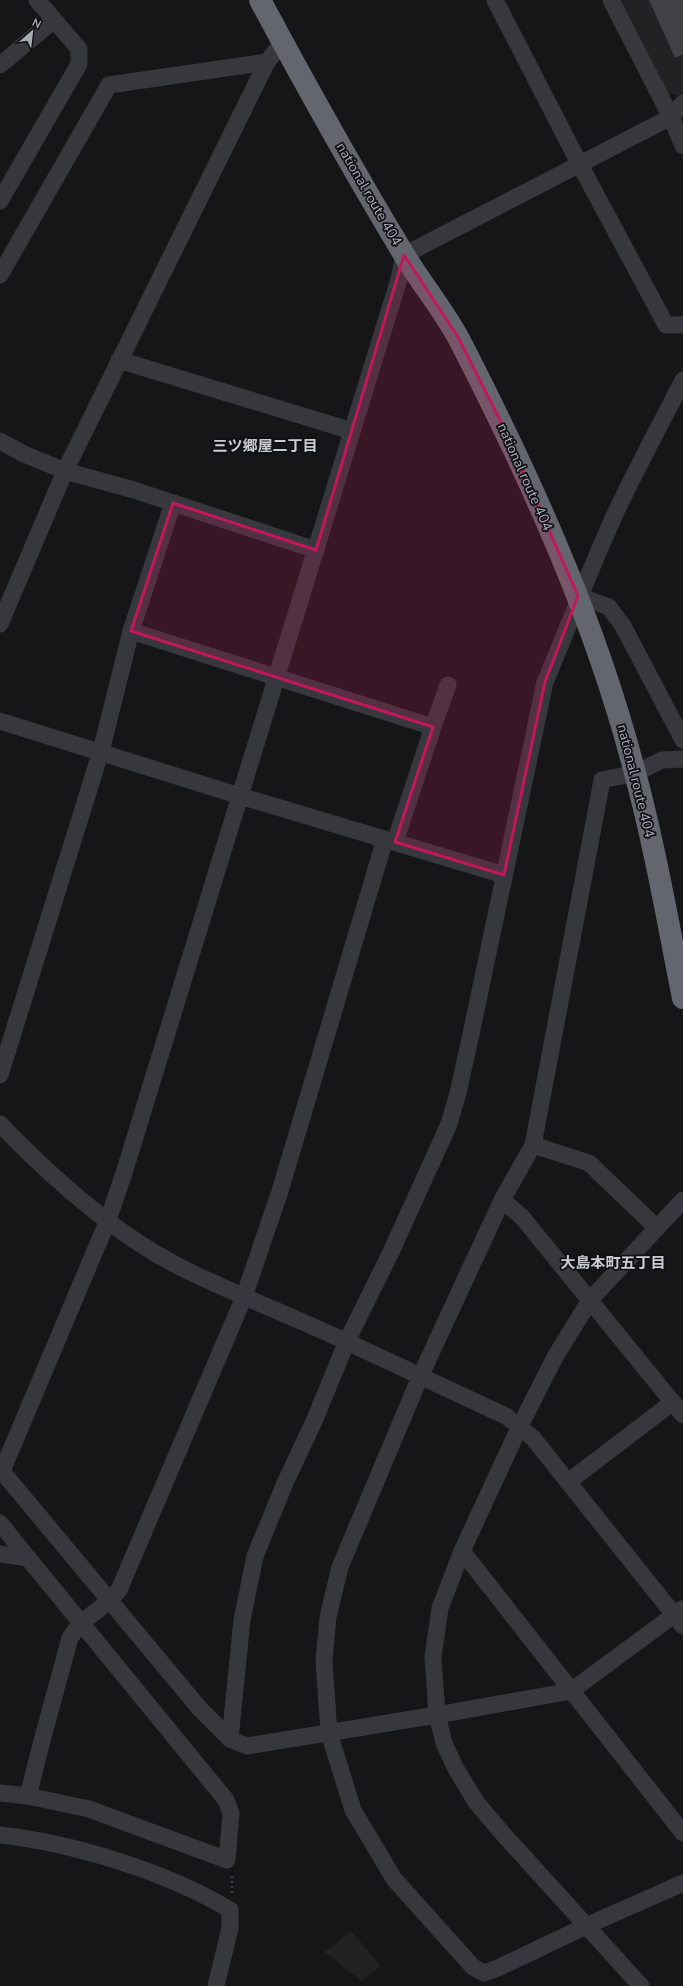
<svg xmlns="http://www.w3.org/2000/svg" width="683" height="1986" font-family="'Nunito Sans','Noto Sans JP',sans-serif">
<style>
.built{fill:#222225}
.building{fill:#404145}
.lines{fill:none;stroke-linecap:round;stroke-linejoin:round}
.path{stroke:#3d3f44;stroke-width:2.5;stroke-dasharray:2 3;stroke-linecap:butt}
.minor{stroke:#37383d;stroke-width:17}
.highway{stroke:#63666e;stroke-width:22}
.marked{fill:#c2185b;fill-opacity:0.2;stroke:#c2185b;stroke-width:3;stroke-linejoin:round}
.labels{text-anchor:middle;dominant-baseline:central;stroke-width:3.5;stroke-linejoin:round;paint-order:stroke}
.street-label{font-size:14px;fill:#a8adb8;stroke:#111113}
.neighbourhood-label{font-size:15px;font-weight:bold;fill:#c9ccd4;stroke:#111113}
</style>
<rect width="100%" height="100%" fill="#161618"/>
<g class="built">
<polygon points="621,0 683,0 683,92 680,95 668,94"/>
<polygon points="351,1931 381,1966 361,1981 325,1952"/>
</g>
<polygon class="building" points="649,0 683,0 683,54 675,58"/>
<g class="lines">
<polyline class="path" points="232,1876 232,1893"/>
<g class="minor">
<polyline points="495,0 579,163 666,325 683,325"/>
<polyline points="611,0 671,117 683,146"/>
<polyline points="0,65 54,20"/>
<polyline points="0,201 79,64 79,49 37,0"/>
<polyline points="0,275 109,85 267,62"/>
<polyline points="119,360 352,431"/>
<polyline points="0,441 24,454 65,471 134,490 316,550"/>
<polyline points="578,596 609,607 623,626 683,740"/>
<polyline points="0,624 65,471 267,62 283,42"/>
<polyline points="131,631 433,727"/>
<polyline points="0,721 240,796 504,875"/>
<polyline points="683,759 662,760 636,773 602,780 533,1145 502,1200 420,1377 340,1567 328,1617 324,1661 329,1733 353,1810 394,1879 473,1967 484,1973 498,1968 586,1926 683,1883"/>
<polyline points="395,842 433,727 448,685"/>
<polyline points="0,1075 101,751 131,631 173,503"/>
<path d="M0,1124C52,1178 114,1234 182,1268C236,1295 292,1316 347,1342C400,1366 453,1392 506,1416L533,1438L683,1626"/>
<polyline points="533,1145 589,1163 657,1228"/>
<polyline points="502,1200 522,1217 683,1415"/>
<polyline points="0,1469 200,1709 230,1739 247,1746 437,1715 571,1691 682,1609"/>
<polyline points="2,1471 108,1220 124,1173 399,279 404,255 671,117 683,103"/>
<polyline points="568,1482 673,1402"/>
<polyline points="0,1523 28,1558"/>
<polyline points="462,1551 683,1833"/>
<polyline points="0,1554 28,1558 226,1800 231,1813 227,1860 89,1809 28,1796 0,1793"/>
<path d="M230,1739L242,1620L255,1556L285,1483L315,1419L347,1341L391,1252L449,1124L458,1093L471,1034L545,682C569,626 590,568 616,512C637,467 661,424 683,380"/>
<polyline points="28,1796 44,1733 70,1638 80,1624 109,1601 119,1590 244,1297 280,1191 385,839"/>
<path d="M0,1835C72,1843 168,1872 230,1910V1928L216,1986"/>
<polyline points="641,1986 504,1835 476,1802 456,1769 444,1743 437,1715 433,1657 440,1608 462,1551 520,1426 555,1357 590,1300 683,1200"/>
</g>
<path class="highway" d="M260,0C306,86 353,170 403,253C421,283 444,311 460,341C531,479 596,622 635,773C655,847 668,923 683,998"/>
</g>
<path class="marked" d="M404,255L458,337L505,430L578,596L545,682L504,875L395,842L433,727L131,631L173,503L316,550Z"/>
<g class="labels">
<g class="street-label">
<text transform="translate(369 194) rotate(60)">national route 404</text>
<text transform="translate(525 477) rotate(66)">national route 404</text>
<text transform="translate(636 781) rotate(76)">national route 404</text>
</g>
<g class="neighbourhood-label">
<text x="265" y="446">三ツ郷屋二丁目</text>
<text x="613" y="1263">大島本町五丁目</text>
</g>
</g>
<g transform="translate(32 32) rotate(28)" stroke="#111113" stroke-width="3" paint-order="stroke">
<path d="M0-3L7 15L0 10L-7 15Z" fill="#a8adb8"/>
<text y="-6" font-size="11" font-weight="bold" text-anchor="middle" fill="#a8adb8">N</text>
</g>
</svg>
